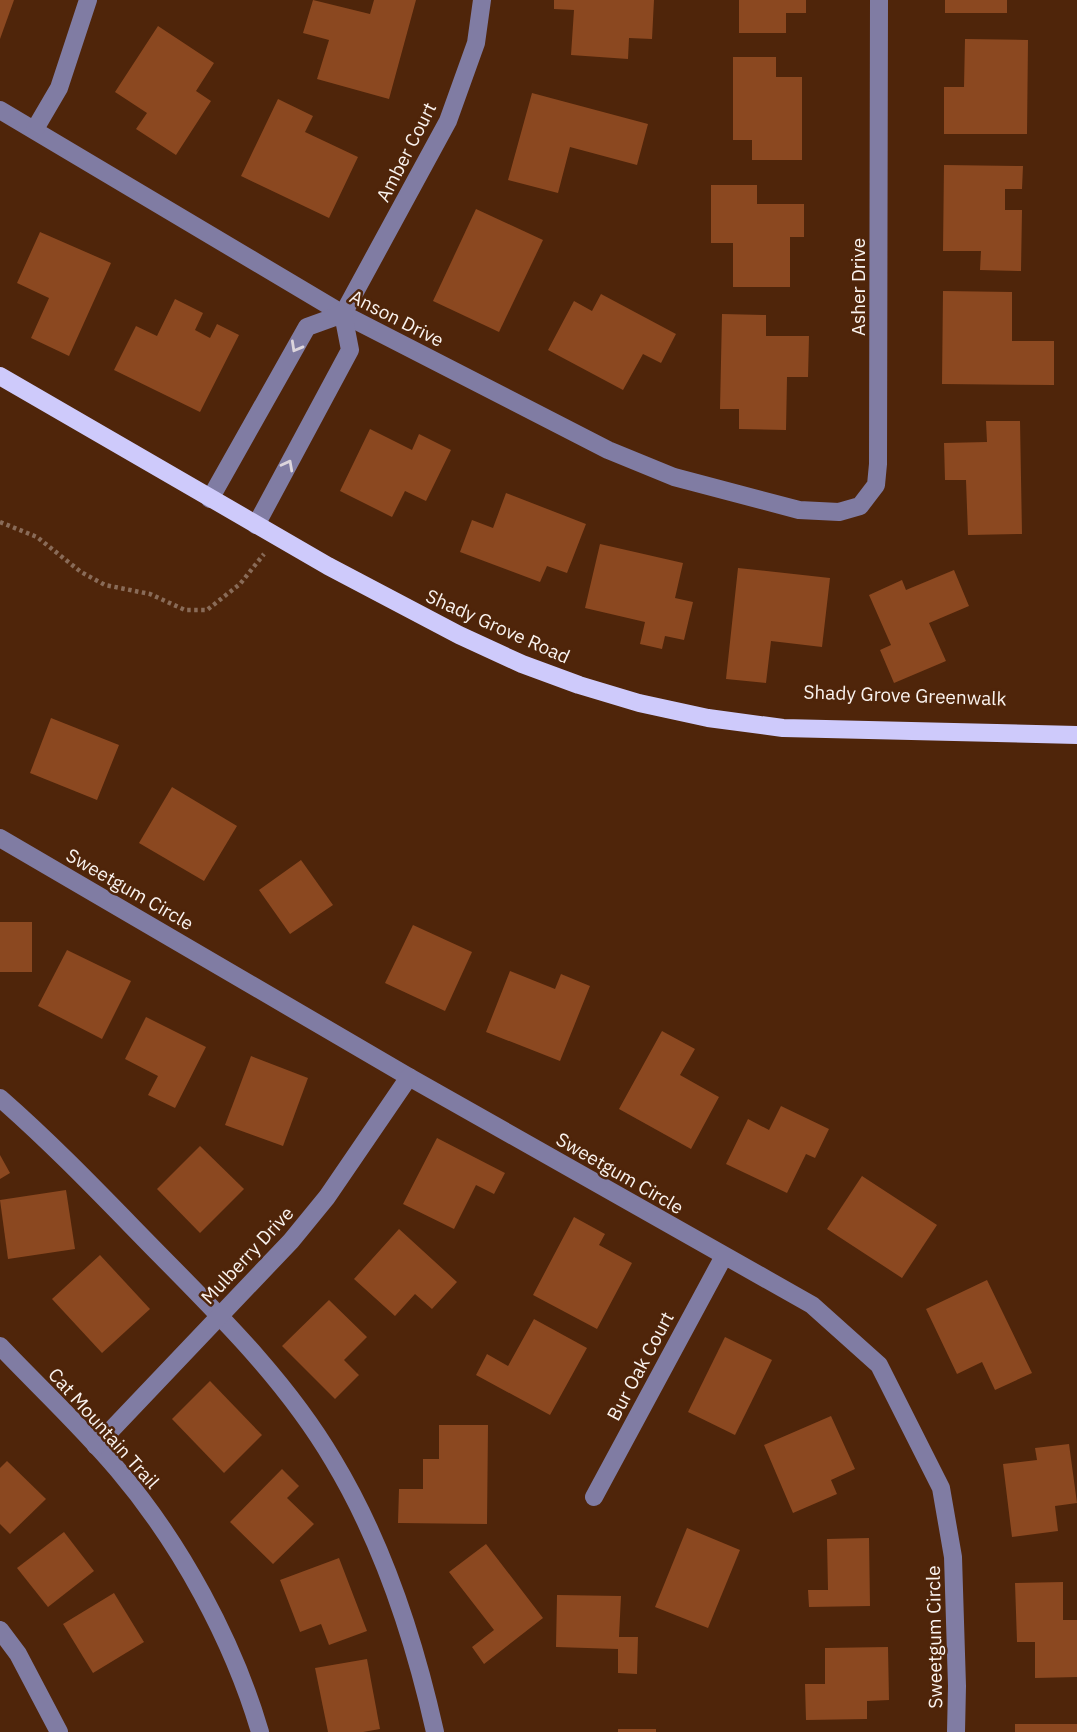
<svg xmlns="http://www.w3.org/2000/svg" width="1077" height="1732" font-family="'IBM Plex Sans',sans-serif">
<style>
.building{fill:#8b4820}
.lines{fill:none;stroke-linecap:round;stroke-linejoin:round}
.path{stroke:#896b58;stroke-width:4.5;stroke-dasharray:3.5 3.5;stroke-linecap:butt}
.minor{stroke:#807ca3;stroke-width:18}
.major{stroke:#cecafb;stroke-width:18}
.oneway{stroke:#dcd5dc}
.labels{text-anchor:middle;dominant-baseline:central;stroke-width:5;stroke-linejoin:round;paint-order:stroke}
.street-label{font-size:19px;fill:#faf3ef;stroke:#4f250a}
</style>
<rect width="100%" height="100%" fill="#4f250a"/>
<g class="building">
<polygon points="0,0 14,0 0,39"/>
<polygon points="313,0 370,14 374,0 416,0 389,99 317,79 329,40 303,33"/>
<polygon points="554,0 654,0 652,39 629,38 628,59 571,55 574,10 554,9"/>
<polygon points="739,0 806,0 806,13 786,13 786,33 739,33"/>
<rect x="945" y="0" width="62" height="13"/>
<polygon points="158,26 214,63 196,91 211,101 176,155 136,129 147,113 115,92"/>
<polygon points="965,39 1028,40 1027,134 944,134 944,87 964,87"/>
<polygon points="733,57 776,57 776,77 802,77 802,160 752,160 752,140 733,140"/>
<polygon points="532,93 648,124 637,165 570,147 558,193 508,180"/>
<polygon points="278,99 313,116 305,132 358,157 329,218 241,176"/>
<polygon points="944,165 1023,166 1022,189 1005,189 1005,210 1022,210 1021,271 980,270 981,251 943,251"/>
<polygon points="711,185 757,185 757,204 804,204 804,237 790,237 790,287 733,287 733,243 711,243"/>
<polygon points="476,209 543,240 499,332 433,301"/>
<polygon points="40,232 111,263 69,356 31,338 49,298 17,283"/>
<polygon points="943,291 1012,292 1012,341 1054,341 1054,385 942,384"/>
<polygon points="601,294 676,334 661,363 643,354 623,390 548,350 574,301 592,311"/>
<polygon points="175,299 203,313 195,330 210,338 217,324 239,335 200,412 114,370 136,326 157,336"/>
<polygon points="722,314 766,315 766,336 809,336 808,377 787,377 786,430 739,429 739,409 720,409"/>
<polygon points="986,421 1020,421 1022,534 968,535 966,480 945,480 944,443 987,442"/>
<polygon points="370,429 412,450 419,434 451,450 426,501 405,491 392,517 340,491"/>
<polygon points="506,493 586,524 567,573 547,566 540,582 460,552 472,520 493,528"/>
<polygon points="600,544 683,563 675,598 693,602 684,640 665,636 662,649 640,644 645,622 585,608"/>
<polygon points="738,568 830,578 822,647 771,641 766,683 726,679"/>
<polygon points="954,570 969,606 929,623 946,661 894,683 880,650 891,645 869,595 902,580 906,590"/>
<polygon points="51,718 119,745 97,800 30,773"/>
<polygon points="172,787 237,826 204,881 139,843"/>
<polygon points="301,860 333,905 290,934 259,890"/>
<rect x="0" y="922" width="32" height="50"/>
<polygon points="413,925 472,952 445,1011 385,983"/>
<polygon points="67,950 131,981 102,1039 38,1006"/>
<polygon points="510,971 555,989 561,974 590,986 560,1061 486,1032"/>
<polygon points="146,1017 206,1047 175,1108 148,1095 158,1076 125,1059"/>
<polygon points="662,1031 695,1049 680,1075 719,1097 691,1149 619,1109"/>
<polygon points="251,1056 308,1078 283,1146 225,1125"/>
<polygon points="781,1106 829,1129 815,1158 806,1154 787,1193 726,1164 748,1119 769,1130"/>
<polygon points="437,1138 505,1173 494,1194 476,1185 454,1229 403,1204"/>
<polygon points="200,1146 244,1189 200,1233 157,1189"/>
<polygon points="0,1155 10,1173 0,1179"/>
<polygon points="862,1176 937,1225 902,1278 827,1229"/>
<polygon points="66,1190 75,1249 8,1259 0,1200"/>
<polygon points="574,1217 605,1234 599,1245 632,1263 597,1329 533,1295"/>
<polygon points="399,1229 457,1282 432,1309 415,1294 395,1316 354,1279"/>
<polygon points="100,1255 150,1309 102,1353 52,1299"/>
<polygon points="987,1280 1032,1373 995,1390 982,1362 957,1374 926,1309"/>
<polygon points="329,1300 367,1337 344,1360 359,1375 335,1399 282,1346"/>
<polygon points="534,1319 587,1348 550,1415 476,1375 487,1354 508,1366"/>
<polygon points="725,1337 772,1360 735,1435 688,1412"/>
<polygon points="210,1381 262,1435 224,1473 172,1419"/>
<polygon points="831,1416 855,1469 831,1480 837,1494 793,1513 764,1445"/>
<polygon points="439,1425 488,1425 487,1524 398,1523 399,1489 423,1489 423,1459 439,1459"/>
<polygon points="1069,1444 1077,1503 1055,1506 1058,1531 1012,1537 1003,1464 1037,1460 1035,1448"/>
<polygon points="7,1461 46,1499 10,1534 0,1524 0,1468"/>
<polygon points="282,1469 299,1486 287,1498 314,1524 273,1564 230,1522"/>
<polygon points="687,1528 740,1550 708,1628 655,1607"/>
<polygon points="64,1532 94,1571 48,1607 17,1568"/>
<polygon points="869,1538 870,1606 809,1607 808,1590 828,1590 827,1539"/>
<polygon points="486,1544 543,1618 484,1664 472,1647 494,1630 449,1572"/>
<polygon points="339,1558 367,1631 329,1645 321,1624 300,1632 280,1580"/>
<polygon points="1063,1582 1063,1620 1077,1620 1077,1677 1035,1678 1035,1642 1017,1642 1015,1583"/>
<polygon points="114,1593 144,1642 93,1673 63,1624"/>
<polygon points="557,1595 621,1596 619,1637 638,1637 637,1674 618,1673 618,1649 556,1647"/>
<polygon points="888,1647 889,1700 867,1701 867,1719 806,1720 805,1684 825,1684 825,1648"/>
<polygon points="367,1659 380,1729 363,1732 328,1732 315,1668"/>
<rect x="1015" y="1724" width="62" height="8"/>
<rect x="618" y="1729" width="38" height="3"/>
</g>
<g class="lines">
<polyline class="path" points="0,522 37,537 81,572 105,585 150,594 185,610 207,610 240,584 264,554"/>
<g class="minor">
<polyline points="0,110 343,314 608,450 674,477 799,510 839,512 860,506 876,485 878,464 879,0"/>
<polyline points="35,129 59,88 88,0"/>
<polyline points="343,314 448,121 476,43 482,0"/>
<polyline points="210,499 307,327 343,314 350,350 256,525"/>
<polyline points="0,838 409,1077 812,1305 879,1365 941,1488 953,1557 957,1686 956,1732"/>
<path d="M0,1098C56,1147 107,1201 159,1254C222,1318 287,1382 333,1460C383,1543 414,1638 435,1732"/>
<path d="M0,1346C39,1387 82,1427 118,1470C180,1543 233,1640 260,1732"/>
<polyline points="96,1446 291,1241 327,1197 409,1077"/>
<polyline points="594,1497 724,1256"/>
<polyline points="0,1630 18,1654 59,1732"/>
</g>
<polyline class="major" points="0,376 328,566 459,635 522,664 579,685 639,703 708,718 783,728 1077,735"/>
</g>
<defs><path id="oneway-chevron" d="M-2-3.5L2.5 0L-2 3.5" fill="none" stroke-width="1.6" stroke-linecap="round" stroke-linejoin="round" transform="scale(1.75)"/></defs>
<g class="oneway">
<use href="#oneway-chevron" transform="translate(296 347) rotate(119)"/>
<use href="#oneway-chevron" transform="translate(288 465) rotate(-62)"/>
</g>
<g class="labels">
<g class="street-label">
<text transform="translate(406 152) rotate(-63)">Amber Court</text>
<text transform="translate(858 287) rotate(-90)">Asher Drive</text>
<text transform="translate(397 318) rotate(27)">Anson Drive</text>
<text transform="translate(498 626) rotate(24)">Shady Grove Road</text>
<text transform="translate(905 695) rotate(2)">Shady Grove Greenwalk</text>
<text transform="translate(130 889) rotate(30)">Sweetgum Circle</text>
<text transform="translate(620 1173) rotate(30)">Sweetgum Circle</text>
<text transform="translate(247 1255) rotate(-47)">Mulberry Drive</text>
<text transform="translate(640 1366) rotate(-62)">Bur Oak Court</text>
<text transform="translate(104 1428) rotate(48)">Cat Mountain Trail</text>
<text transform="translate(934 1637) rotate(-91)">Sweetgum Circle</text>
</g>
</g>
</svg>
